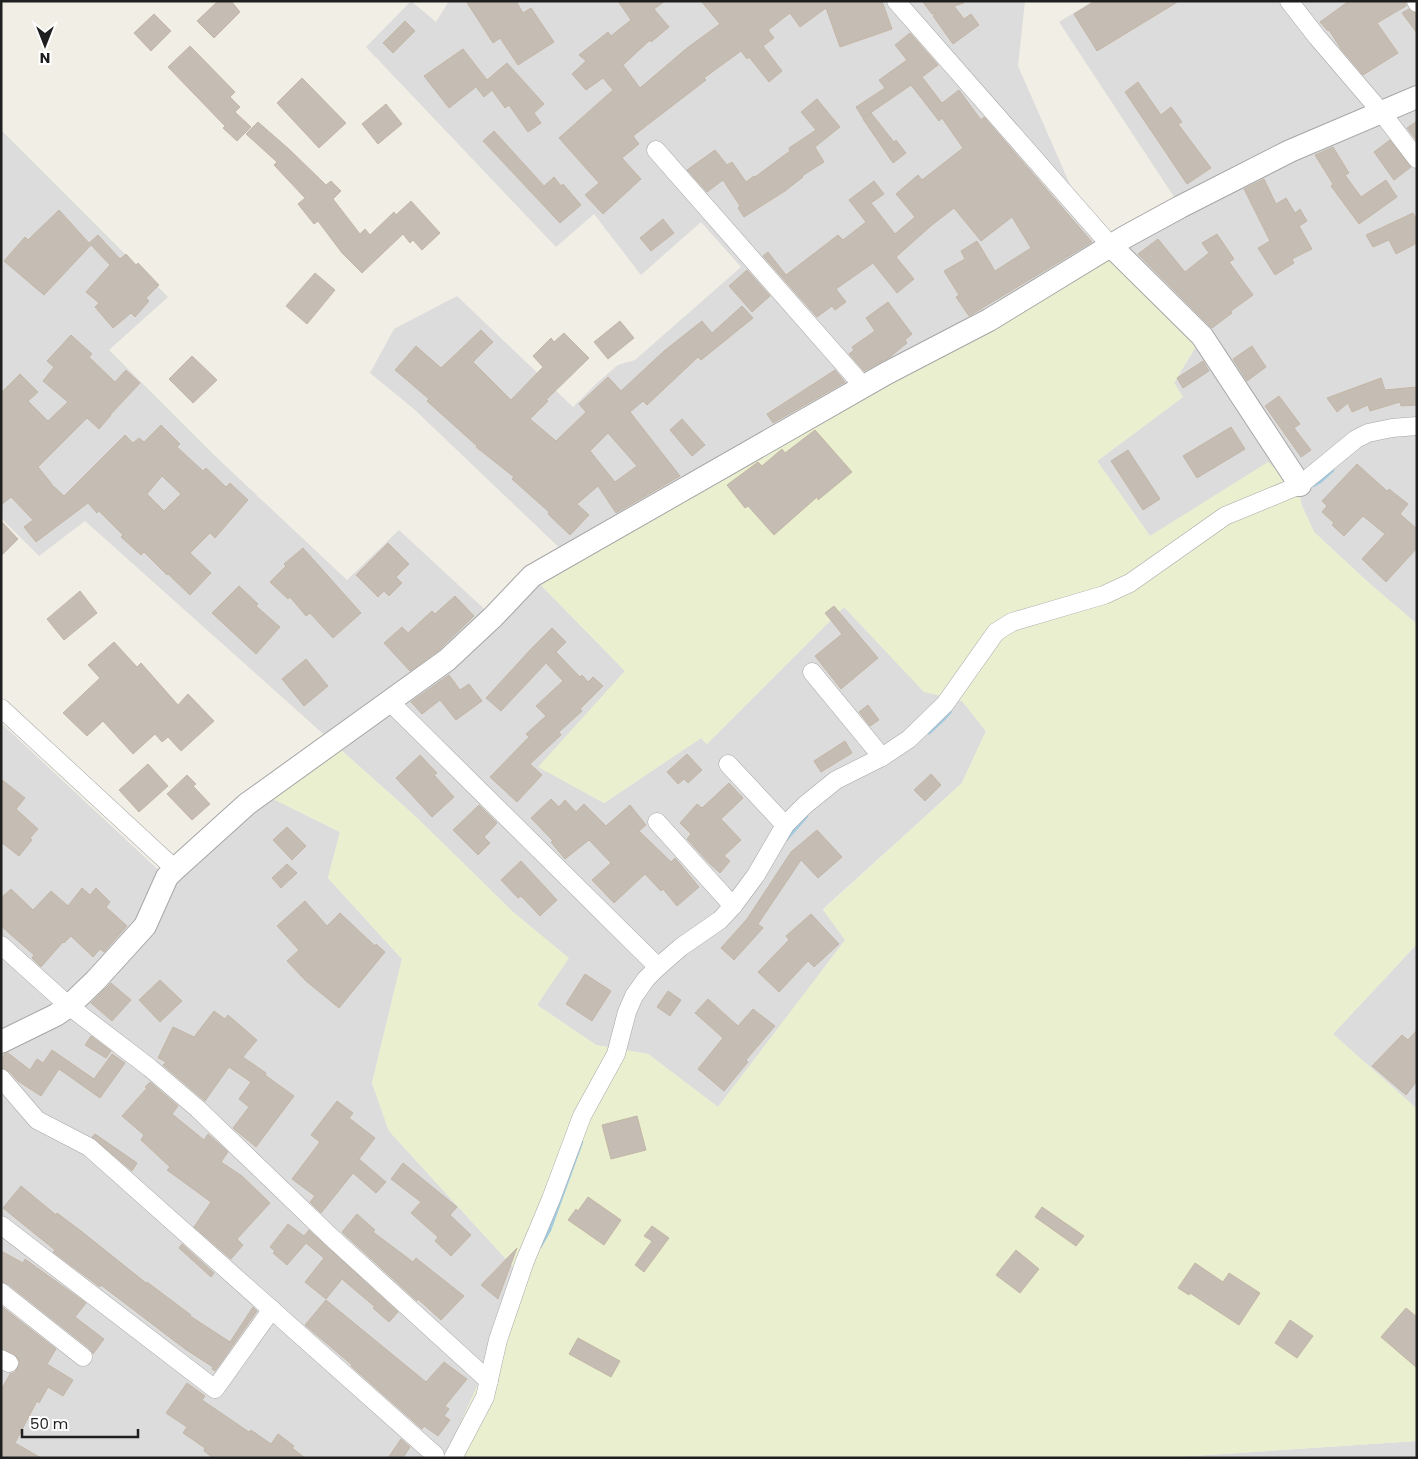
<svg xmlns="http://www.w3.org/2000/svg" width="1418" height="1459" font-family="Poppins,sans-serif">
<style>
.residential{fill:#dddcdc}
.farmland{fill:#eaf0cf}
.lines{fill:none;stroke-linecap:round;stroke-linejoin:round}
.stream{stroke:#a3cbe0;stroke-width:4.5}
.building{fill:#c5bdb4;stroke:#c3b6a6;fill-rule:evenodd}
.minor-casing{stroke:#a6a6a6;stroke-width:19}
.tertiary-casing{stroke:#a6a6a6;stroke-width:24}
.minor{stroke:#fff;stroke-width:18}
.tertiary{stroke:#fff;stroke-width:22}
</style>
<rect width="100%" height="100%" fill="#f0eee5"/>
<g class="residential">
<polygon points="411,1 436,22 449,1 1025,1 1018,66 1100,253 568,556 414,409 370,373 394,329 457,296 573,407 598,382 618,365 635,360 741,267 701,222 641,275 594,214 556,247 366,47"/>
<polygon points="1093,1 1417,1 1417,624 1370,584 1314,532 1302,506 1298,488 1150,536 1097,461 1183,397 1174,383 1202,336 1111,246 1180,206 1059,22"/>
<polygon points="1,130 168,297 109,350 215,456 347,580 399,530 493,617 532,576 625,671 539,767 604,803 701,738 707,744 844,607 924,691 962,701 986,731 962,783 823,909 846,940 718,1107 648,1054 596,1045 537,1005 568,958 513,912 415,816 85,521 39,556 1,518"/>
<polygon points="1,723 166,877 261,793 340,832 328,878 402,959 372,1083 389,1131 514,1268 481,1378 464,1415 448,1458 1,1458"/>
<polygon points="1417,944 1417,1109 1333,1034"/>
<polygon points="1417,1441 1417,1458 1161,1458"/>
</g>
<polygon class="farmland" points="1111,246 1202,336 1174,383 1183,397 1097,461 1150,536 1268,462 1298,488 1302,506 1314,532 1370,584 1417,624 1417,944 1333,1034 1417,1109 1417,1441 1161,1458 448,1458 464,1415 481,1378 514,1268 389,1131 372,1083 402,959 328,878 340,832 261,793 333,743 415,816 513,912 569,958 537,1005 596,1045 648,1054 718,1107 845,940 823,910 962,783 986,731 962,701 924,692 844,607 707,744 701,738 604,803 538,767 625,671 532,576"/>
<g class="lines">
<g class="stream">
<polyline points="1313,485 1320,481 1332,470"/>
<polyline points="929,732 944,718 950,711"/>
<polyline points="786,839 806,816"/>
<polyline points="540,1246 549,1230 581,1142"/>
</g>
</g>
<g class="building">
<polygon points="218,1 231,1 240,12 214,38 197,21"/>
<polygon points="466,1 516,1 523,13 531,8 554,42 518,65 500,38 493,43"/>
<polygon points="618,1 665,1 654,9 669,27 651,42 650,40 623,65 640,88 687,48 720,24 701,1 882,1 892,29 840,47 826,8 800,27 790,13 768,30 774,38 763,46 782,71 769,82 749,57 747,59 741,51 704,78 706,80 633,136 639,144 622,158 641,179 603,214 585,195 599,183 559,138 613,90 603,78 586,90 572,74 586,61 579,55 608,32 611,36 631,20"/>
<polygon points="922,1 963,1 964,3 954,6 964,19 971,14 979,25 953,44 933,16 936,13 932,14"/>
<polygon points="1095,1 1179,1 1097,51 1074,14"/>
<polygon points="1349,1 1406,1 1406,6 1377,23 1398,53 1363,75 1341,49 1329,30 1328,31 1320,22"/>
<polygon points="1409,9 1417,14 1417,33 1402,13"/>
<polygon points="154,14 171,31 151,51 134,33"/>
<polygon points="405,21 415,31 393,53 383,43"/>
<polygon points="910,33 938,65 922,77 942,103 959,90 981,120 984,117 1092,242 969,316 956,297 959,295 944,271 965,259 961,251 977,241 995,271 1031,248 1012,217 981,241 954,208 932,225 896,257 914,279 897,293 873,263 836,289 846,302 835,310 832,306 817,317 763,256 768,252 786,275 838,235 843,240 866,222 849,200 874,181 884,194 871,203 895,234 915,217 896,194 918,175 922,180 963,148 942,118 939,121 911,85 863,118 856,107 885,88 879,80 907,60 895,45"/>
<polygon points="190,46 235,92 230,97 240,107 235,112 251,127 237,141 223,128 225,126 168,67"/>
<polygon points="463,49 487,80 507,63 544,104 534,113 541,123 528,132 509,105 505,108 492,90 484,97 476,87 449,108 424,76"/>
<polygon points="302,78 346,123 319,148 277,103"/>
<polygon points="1138,82 1161,115 1171,107 1182,122 1178,124 1211,168 1187,184 1125,92"/>
<polygon points="817,99 840,127 815,147 824,162 802,176 803,177 785,191 744,217 738,208 740,206 723,180 707,192 687,170 715,150 727,165 732,162 746,182 754,176 755,177 790,151 789,148 816,130 801,112"/>
<polygon points="386,104 402,124 378,144 362,124"/>
<polygon points="871,113 894,142 896,140 906,153 893,163 863,119"/>
<polygon points="1417,121 1417,141 1407,128"/>
<polygon points="258,122 290,150 326,185 331,181 341,191 333,199 360,234 365,229 370,235 394,212 396,215 411,201 440,233 422,250 413,240 410,243 403,234 362,273 342,253 318,221 314,224 298,204 305,198 274,165 277,162 246,134"/>
<polygon points="494,131 544,186 554,177 561,186 563,184 581,205 560,223 483,141"/>
<polygon points="1390,140 1411,167 1394,180 1374,152"/>
<polygon points="1333,147 1349,173 1345,175 1361,197 1386,180 1397,197 1359,224 1331,186 1333,184 1315,155"/>
<polygon points="1264,179 1276,204 1286,198 1295,213 1300,209 1307,221 1299,226 1312,249 1292,259 1294,263 1275,275 1258,248 1270,241 1244,189"/>
<polygon points="59,210 89,243 98,235 120,259 126,254 136,265 138,263 159,285 146,298 149,301 135,317 131,313 113,328 95,307 99,303 86,292 110,265 91,245 44,295 4,261 25,237 28,240"/>
<polygon points="1413,213 1417,221 1417,243 1396,254 1389,240 1373,247 1366,235"/>
<polygon points="663,219 674,233 651,251 640,238"/>
<polygon points="1217,234 1234,259 1229,262 1253,295 1231,311 1232,313 1212,328 1138,254 1158,239 1185,272 1209,253 1202,243"/>
<polygon points="747,270 770,296 752,312 729,286"/>
<polygon points="315,273 335,290 307,324 286,306"/>
<polygon points="888,302 912,334 905,340 907,343 890,357 864,371 849,354 854,350 852,347 875,331 866,318"/>
<path d="M742,306L753,318L701,360L698,357L647,405L643,401L630,412L680,476L616,513L598,486L577,504L589,515L570,535L548,514L549,512L512,479L514,477L476,447L477,446L427,401L429,399L395,370L416,346L441,368L481,330L493,342L473,362L511,400L543,367L533,356L551,338L554,342L564,333L589,358L546,400L548,401L530,419L556,441L586,412L579,404L608,377L621,391L664,351L702,321L712,333ZM608,433L637,466L615,482L590,451Z"/>
<polygon points="620,321 634,338 608,359 594,342"/>
<path d="M71,335L92,354L89,357L115,382L126,370L140,383L110,415H111L99,429L87,418L38,467L51,483V484L64,496L125,435L133,443L139,438L144,442L161,425L180,444L177,447L203,471L206,468L226,487L230,483L248,500L215,538L210,533L190,553L211,573L190,595L168,574L167,575L144,552L141,555L121,537L123,535L99,511L97,513L88,503L36,542L24,527L33,520L11,497L1,505V393L20,374L38,392L28,401L48,421L68,402L43,381L54,367L47,361ZM162,476L181,494L164,511L147,494Z"/>
<polygon points="1252,346 1266,367 1247,381 1233,359"/>
<polygon points="192,356 217,380 193,403 169,379"/>
<polygon points="1203,361 1209,371 1183,388 1177,378"/>
<polygon points="835,370 845,382 773,423 767,414"/>
<polygon points="1381,378 1385,390 1417,387 1417,405 1401,406 1400,402 1370,411 1368,405 1352,412 1348,403 1337,412 1327,398"/>
<polygon points="1279,396 1300,424 1294,428 1311,450 1301,457 1265,406"/>
<polygon points="682,419 705,445 692,456 670,430"/>
<polygon points="1231,427 1245,449 1197,478 1183,456"/>
<polygon points="815,430 852,472 818,500 817,497 774,535 748,506 745,508 727,485 758,462 762,466 782,449 785,453"/>
<polygon points="1128,450 1160,499 1143,510 1111,461"/>
<polygon points="1357,464 1387,491 1389,489 1408,504 1400,514 1417,529 1417,548 1386,582 1362,559 1385,534 1363,516 1344,536 1332,525 1334,523 1322,512 1327,506 1322,501"/>
<polygon points="1,521 18,539 1,556"/>
<polygon points="388,543 409,564 396,577 402,583 389,596 384,591 378,597 356,575"/>
<polygon points="303,548 361,613 333,638 310,613 306,616 290,597 288,599 270,582 286,566 284,564"/>
<polygon points="239,586 258,604 256,606 280,627 256,654 212,613"/>
<polygon points="80,591 97,613 64,640 47,619"/>
<polygon points="455,596 474,616 439,650 410,671 384,643 402,627 408,633 432,611 435,614"/>
<polygon points="834,606 878,658 841,689 815,656 842,634 825,613"/>
<polygon points="552,628 566,642 556,652 580,677 582,675 588,682 593,677 603,686 580,709 582,711 559,732 561,735 530,764 542,775 517,802 490,777 529,737 526,734 546,716 536,706 563,681 546,663 501,711 486,698 531,649"/>
<polygon points="114,642 137,667 141,663 178,705 188,694 214,721 181,751 168,737 162,742 155,734 133,754 103,721 87,736 63,713 100,678 88,665"/>
<polygon points="306,659 328,686 304,706 282,679"/>
<polygon points="449,675 460,690 469,684 482,701 456,720 440,700 422,714 411,702"/>
<polygon points="868,705 879,720 870,726 859,712"/>
<polygon points="845,741 852,753 821,772 814,761"/>
<polygon points="687,754 702,770 688,783 684,779 678,784 667,772"/>
<polygon points="420,755 437,773 434,775 454,797 432,817 396,778"/>
<polygon points="148,764 168,786 139,812 119,790"/>
<polygon points="931,774 941,785 925,801 914,790"/>
<polygon points="187,775 196,784 193,786 210,804 192,820 167,794"/>
<polygon points="1,779 25,798 16,809 38,829 30,838 32,840 19,856 1,842"/>
<polygon points="729,783 743,798 721,819 741,840 724,856 730,861 720,873 709,863 687,839 691,834 680,823 697,804 702,808"/>
<polygon points="551,799 559,807 565,800 576,812 584,804 606,826 630,805 646,825 639,831 671,862 675,858 699,887 677,906 663,889 661,891 645,874 614,903 592,880 611,863 589,840 565,859 551,842 553,841 531,818"/>
<polygon points="479,805 497,823 484,837 490,843 478,855 453,830"/>
<polygon points="287,827 306,846 292,860 273,840"/>
<polygon points="817,830 842,857 818,878 801,860 758,924 763,928 734,960 721,948 747,919 791,852"/>
<polygon points="521,861 557,900 540,916 521,896 518,898 501,880"/>
<polygon points="287,864 297,873 281,888 272,878"/>
<polygon points="82,888 90,895 96,888 110,902 106,907 127,926 104,952 100,949 93,957 71,936 64,943 63,942 41,967 32,958 34,955 1,926 1,898 11,889 33,910 51,891 68,906"/>
<polygon points="305,901 327,926 340,913 375,946 376,944 385,952 339,1008 306,981 287,961 299,950 277,926"/>
<polygon points="811,914 839,944 814,967 808,961 779,992 758,972 789,940 786,936"/>
<polygon points="585,974 611,991 592,1021 566,1004"/>
<polygon points="160,980 182,1001 160,1022 139,1000"/>
<polygon points="111,983 131,1000 112,1021 91,1003"/>
<polygon points="668,991 681,1000 670,1016 657,1007"/>
<polygon points="708,999 738,1026 753,1009 775,1026 746,1060 748,1062 724,1091 698,1069 723,1038 695,1013"/>
<polygon points="214,1011 225,1019 228,1015 257,1040 243,1057 266,1073 265,1075 294,1096 256,1147 233,1128 249,1107 239,1099 251,1082 229,1067 205,1101 163,1065 166,1062 158,1058 173,1027 194,1037"/>
<polygon points="1417,1030 1417,1081 1406,1095 1372,1066 1402,1035 1408,1040"/>
<polygon points="91,1036 111,1051 106,1058 85,1045"/>
<polygon points="52,1050 94,1079 112,1054 125,1063 100,1098 59,1069 41,1096 18,1081 9,1071 1,1068 1,1059 5,1054 8,1053 30,1070 37,1059 43,1063"/>
<polygon points="150,1082 178,1106 172,1114 204,1140 208,1134 228,1152 221,1162 242,1176 270,1203 237,1239 243,1245 231,1259 194,1227 211,1202 167,1170 170,1167 141,1140 144,1135 122,1116 147,1088 145,1087"/>
<polygon points="337,1101 353,1113 349,1118 375,1138 359,1159 386,1182 376,1193 353,1173 321,1213 310,1202 315,1196 292,1179 320,1142 311,1135"/>
<polygon points="637,1116 646,1150 611,1159 602,1125"/>
<polygon points="95,1134 137,1163 132,1171 92,1137"/>
<polygon points="403,1163 457,1207 450,1215 471,1235 451,1256 435,1241 438,1237 411,1213 421,1202 391,1179"/>
<polygon points="21,1186 56,1215 57,1213 81,1231 146,1283 147,1282 191,1315 190,1316 230,1342 253,1307 257,1311 215,1371 212,1369 213,1367 185,1349 101,1285 100,1287 53,1252 55,1250 3,1208"/>
<polygon points="588,1197 621,1220 604,1245 568,1220 576,1209 578,1211"/>
<polygon points="1042,1207 1084,1236 1076,1246 1035,1217"/>
<polygon points="357,1214 375,1230 373,1232 413,1262 416,1258 464,1296 441,1320 418,1299 417,1301 342,1232"/>
<polygon points="288,1224 304,1236 309,1230 398,1312 389,1322 373,1308 375,1307 342,1279 326,1299 305,1282 324,1258 306,1243 287,1265 273,1253 275,1251 270,1247"/>
<polygon points="652,1226 669,1238 644,1272 635,1265 652,1241 644,1236"/>
<polygon points="182,1244 214,1273 211,1277 179,1248"/>
<polygon points="517,1248 498,1299 481,1285"/>
<polygon points="1016,1250 1039,1269 1020,1293 996,1275"/>
<polygon points="1,1251 23,1263 25,1259 86,1303 75,1317 104,1339 93,1354 90,1349 8,1284 1,1282"/>
<polygon points="1195,1263 1223,1282 1229,1273 1260,1293 1239,1325 1190,1293 1189,1295 1178,1288"/>
<polygon points="326,1300 426,1382 444,1362 467,1379 445,1406 449,1409 444,1416 450,1420 438,1436 424,1426 422,1429 351,1366 352,1365 305,1325"/>
<polygon points="1,1306 56,1349 47,1364 73,1380 63,1396 48,1387 39,1403 37,1401 15,1443 41,1458 1,1458 1,1390 10,1374 15,1372 20,1363 18,1358 14,1354 1,1349"/>
<polygon points="1406,1308 1417,1317 1417,1368 1381,1337"/>
<polygon points="1290,1320 1313,1336 1297,1358 1275,1343"/>
<polygon points="578,1338 620,1361 611,1377 569,1354"/>
<polygon points="187,1383 205,1396 202,1400 249,1432 251,1430 271,1444 278,1434 294,1446 292,1448 305,1458 213,1458 204,1451 205,1448 183,1433 187,1427 166,1413"/>
<polygon points="401,1439 410,1447 403,1458 388,1458"/>
</g>
<g class="lines">
<g class="minor-casing">
<g id="minor">
<polyline points="896,1 1111,246"/>
<polyline points="1289,1 1317,37 1382,113 1417,159"/>
<polyline points="1416,1 1417,3"/>
<polyline points="656,150 864,387"/>
<polyline points="812,672 882,757"/>
<polyline points="389,701 658,967"/>
<polyline points="1,708 175,869"/>
<polyline points="728,764 785,825"/>
<polyline points="657,822 733,906"/>
<polyline points="1,945 69,1006 150,1068 198,1109 330,1236 489,1381"/>
<polyline points="1,1078 37,1120 89,1147 435,1455"/>
<polyline points="1,1225 215,1389 272,1309"/>
<polyline points="1,1292 83,1357"/>
<polyline points="1,1359 9,1363"/>
<polyline points="453,1458 485,1397 498,1340 525,1261 551,1199 582,1116 616,1054 627,1012 634,996 646,979 658,967 681,947 720,920 733,906 756,875 785,825 805,805 836,780 882,757 909,739 945,704 996,632 1012,622 1104,595 1130,583 1225,516 1300,485 1356,439 1368,433 1392,428 1417,426"/>
</g>
</g>
<g class="tertiary-casing">
<g id="tertiary">
<polyline points="1111,246 1202,336 1300,485"/>
<polyline points="1,1042 56,1015 69,1006 96,980 145,926 167,877 175,869 247,804 447,660 493,617 532,576 887,373 989,320 1125,237 1180,207 1290,151 1417,97"/>
</g>
</g>
<use href="#minor" class="minor"/>
<use href="#tertiary" class="tertiary"/>
</g>
<rect width="1418" height="1459" fill="none" stroke="#1f1f1f" stroke-width="5"/>
<g transform="translate(45 45) rotate(180)" stroke="#ffffff" stroke-width="4" paint-order="stroke">
<path d="M0-4L9 19L0 12L-9 19Z" fill="#1f1f1f"/>
<text y="-8" font-size="14" font-weight="bold" text-anchor="middle" fill="#1f1f1f">N</text>
</g>
<path d="M22 1429v8h116v-8" fill="none" stroke="#1f1f1f" stroke-width="2.5"/>
<text x="30" y="1429" font-size="15" fill="#1f1f1f" stroke="#ffffff" stroke-width="4" paint-order="stroke">50 m</text>
</svg>
